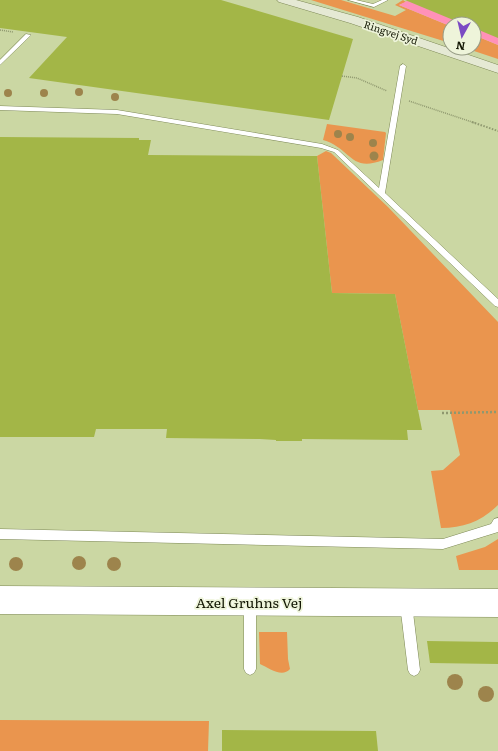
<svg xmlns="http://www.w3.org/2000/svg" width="498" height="751" font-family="Literata,serif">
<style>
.green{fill:#ea954e}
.water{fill:#ff91b8}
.building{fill:#a3b647}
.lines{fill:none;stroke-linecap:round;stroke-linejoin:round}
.service-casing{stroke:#7d8857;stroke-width:1}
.tertiary-casing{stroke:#7d8857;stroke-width:1}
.secondary-casing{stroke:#7d8857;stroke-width:1}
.path-far2{stroke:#8f986f;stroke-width:1.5;stroke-dasharray:1 1;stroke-linecap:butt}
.path-far1{stroke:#8f986f;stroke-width:2;stroke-dasharray:1.5 1.5;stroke-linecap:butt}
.path{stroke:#8f986f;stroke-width:2.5;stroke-dasharray:2 2;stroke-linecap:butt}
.service{fill:#fff;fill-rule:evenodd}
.tertiary{fill:#fff;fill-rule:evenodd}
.secondary{fill:#e5e9d4;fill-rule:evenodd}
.tree{fill:#9d844c}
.labels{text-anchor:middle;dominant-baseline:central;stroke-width:3.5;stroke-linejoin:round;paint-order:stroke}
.far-street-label{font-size:10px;fill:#141805;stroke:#eef4da}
.near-street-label{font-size:14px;fill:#141805;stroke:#eef4da}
</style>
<rect width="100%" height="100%" fill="#cbd7a3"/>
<g class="green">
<polygon points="311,0 341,0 395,16 406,10 395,5 403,0 406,2 399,5 450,26 450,43"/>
<polygon points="474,35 498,45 498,59 465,48 474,48"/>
<path d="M327,124L385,132L386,133L383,160C350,173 351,148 323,140Z"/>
<path d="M326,151L331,153L388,207L498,322V505C482,521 464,528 441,528L431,471L443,470L460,455L450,410H418L395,294L332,293L317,156Z"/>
<polygon points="498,539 498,570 459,570 456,556 485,547"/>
<path d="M259,632H287L288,659L290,669C282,678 269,668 260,664Z"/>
<polygon points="0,720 209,721 208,751 0,751"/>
</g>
<polygon class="water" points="409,0 413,0 498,33 498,45 474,35 474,24 450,24 450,26 399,5"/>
<g class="building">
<polygon points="0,0 221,0 353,39 329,120 29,78 67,37 0,28"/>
<polygon points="405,0 498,0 498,38 474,28 474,24 463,24"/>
<polygon points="0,137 139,138 139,140 151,140 148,155 317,156 332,293 395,294 422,430 407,430 408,440 302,439 302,441 276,441 276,440 260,439 166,438 167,429 96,429 94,437 0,437"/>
<polygon points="427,641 498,642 498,664 430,663"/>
<polygon points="222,730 376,731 378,751 222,751"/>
</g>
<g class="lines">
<g class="service-casing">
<g id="service">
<polygon points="348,0 356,0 373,4 382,0 388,0 374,7"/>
<polygon points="26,34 31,35 0,65 0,60"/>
<polygon points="403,64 406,66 385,193 498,299 498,307 495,306 334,152 321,148 117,114 0,110 0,106 117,110 322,144 338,150 379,188 400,66"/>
<polygon points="498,518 498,532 443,549 0,539 0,529 443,539 491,524 494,519"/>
<polygon points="250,598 254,600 256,604 256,669 254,673 250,675 246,673 244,669 244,604 246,600"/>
<polygon points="406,598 410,600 412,604 420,670 418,674 414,676 410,674 408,670 400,604 402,600"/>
</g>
</g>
<g class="tertiary-casing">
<polygon id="tertiary" points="0,586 498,589 498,617 0,614"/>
</g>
<g class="secondary-casing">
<polygon id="secondary" points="277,0 296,0 358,17 498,65 498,73 350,23 279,2"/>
</g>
<g class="path-far2">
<polyline points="0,30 13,32"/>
<polyline points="342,76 357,78 387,91"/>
<polyline points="409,101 475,123"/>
</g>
<polyline class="path-far1" points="472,122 498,131"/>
<polyline class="path" points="442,413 498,412"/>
<use href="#service" class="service"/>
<use href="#tertiary" class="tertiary"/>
<use href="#secondary" class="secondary"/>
</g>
<g class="tree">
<circle cx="79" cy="92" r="4"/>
<circle cx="8" cy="93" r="4"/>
<circle cx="44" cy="93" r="4"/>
<circle cx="115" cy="97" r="4"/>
<circle cx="338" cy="134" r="4"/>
<circle cx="350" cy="137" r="4"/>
<circle cx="373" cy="143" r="4"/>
<circle cx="374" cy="156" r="4.5"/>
<circle cx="79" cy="563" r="7"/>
<circle cx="16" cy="564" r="7"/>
<circle cx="114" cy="564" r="7"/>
<circle cx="455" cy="682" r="8"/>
<circle cx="486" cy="694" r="8"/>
</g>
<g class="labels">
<g class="far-street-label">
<text transform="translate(391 32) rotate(18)">Ringvej Syd</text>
</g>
<g class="near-street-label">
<text x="249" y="602">Axel Gruhns Vej</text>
</g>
</g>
<g transform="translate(462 36) rotate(188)"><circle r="19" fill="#eef4da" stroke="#979c85"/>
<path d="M0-3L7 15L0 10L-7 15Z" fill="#7b4bc3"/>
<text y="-6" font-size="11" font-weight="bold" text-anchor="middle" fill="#141805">N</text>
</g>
</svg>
